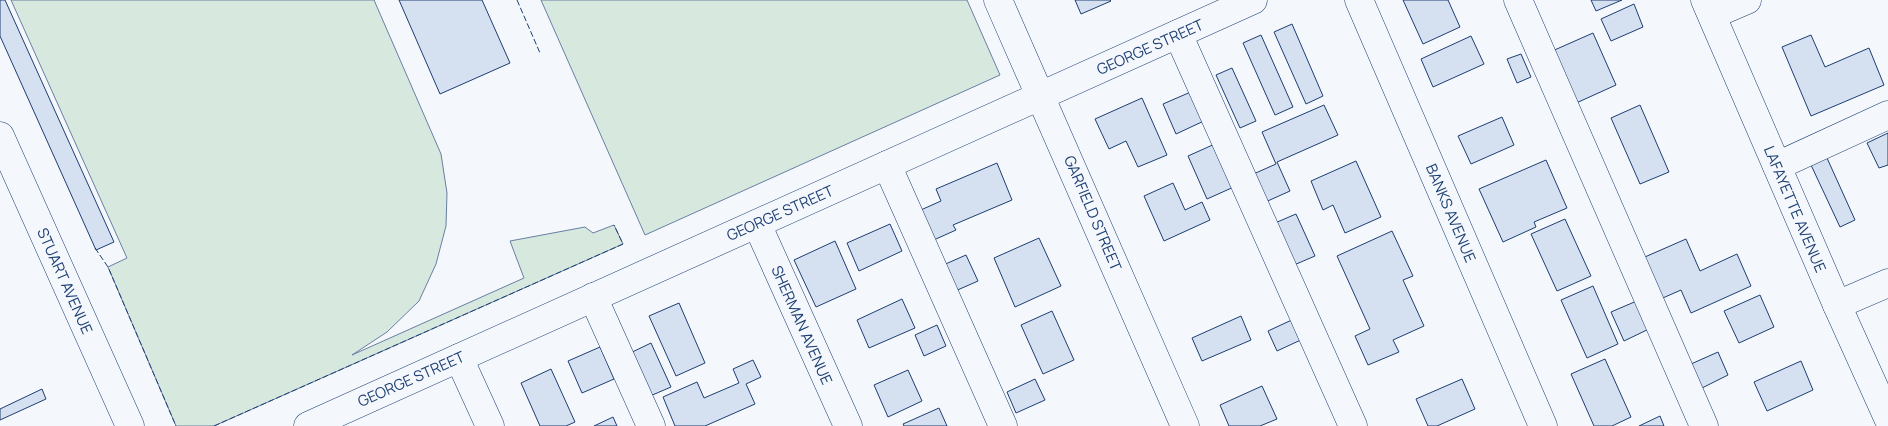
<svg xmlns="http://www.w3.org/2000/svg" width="1888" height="426" font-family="Manrope,sans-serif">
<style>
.green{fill:#d7e8df;stroke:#687fa3}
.building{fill:#d5e0f0;stroke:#1d3f73}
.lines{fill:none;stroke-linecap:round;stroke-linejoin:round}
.minor-casing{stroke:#1d3f73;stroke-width:29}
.minor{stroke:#f4f7fb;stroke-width:28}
.fence{stroke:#1d3f73;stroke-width:1;stroke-dasharray:6 2.5;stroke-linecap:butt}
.labels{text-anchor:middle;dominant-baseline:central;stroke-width:4;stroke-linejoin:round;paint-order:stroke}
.street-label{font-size:15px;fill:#1d3f73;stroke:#f4f7fb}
</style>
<rect width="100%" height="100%" fill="#f4f7fb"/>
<g class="green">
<polygon points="11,0 374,0 441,154 447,193 446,226 436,264 419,301 387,332 352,355 524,278 510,241 585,227 593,233 614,225 623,244 214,426 176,426 108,267 127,258"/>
<polygon points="541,0 967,0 1000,75 645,235"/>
</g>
<g class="building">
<polygon points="0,0 5,0 114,242 96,250 0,36"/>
<polygon points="399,0 482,0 510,63 440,94"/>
<polygon points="1075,0 1110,0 1111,1 1081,14"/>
<polygon points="1403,0 1448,0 1460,27 1423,44"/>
<polygon points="1591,0 1622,0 1596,11"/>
<polygon points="1634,4 1643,27 1611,41 1601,19"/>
<polygon points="1292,24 1323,96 1306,104 1274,32"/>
<polygon points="1593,33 1616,85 1574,104 1550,52"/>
<polygon points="1261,35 1293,107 1275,115 1243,43"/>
<polygon points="1811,35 1825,67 1869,48 1884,85 1811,116 1782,47"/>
<polygon points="1471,36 1484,64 1433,87 1421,59"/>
<polygon points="1521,54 1531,77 1517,83 1507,59"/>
<polygon points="1232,68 1256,121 1240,128 1216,75"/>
<polygon points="1193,91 1206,120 1176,134 1163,104"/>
<polygon points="1142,98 1167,155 1138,167 1126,141 1109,149 1095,119"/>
<polygon points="1324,105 1338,135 1277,162 1290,191 1261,204 1249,176 1276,164 1262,132"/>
<polygon points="1640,105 1669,172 1640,184 1611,118"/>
<polygon points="1502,117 1514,145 1471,164 1458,136"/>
<polygon points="1888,133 1888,165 1879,168 1867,143"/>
<polygon points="1217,143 1236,186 1207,199 1188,156"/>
<polygon points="1827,158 1855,220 1840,227 1811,165"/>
<polygon points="1546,160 1567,208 1534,222 1536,227 1503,242 1479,189"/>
<polygon points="1356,161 1381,217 1345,233 1333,205 1323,210 1311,181"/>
<polygon points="997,163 1012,200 953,225 956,230 927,243 914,213 941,201 936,189"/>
<polygon points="1173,183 1185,210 1202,202 1210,220 1164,241 1144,196"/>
<polygon points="1296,214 1315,256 1287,268 1268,226"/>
<polygon points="1565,219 1591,276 1557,291 1531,234"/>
<polygon points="890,224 902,251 859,271 847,243"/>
<polygon points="1392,231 1413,276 1403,280 1424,326 1393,340 1399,352 1368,365 1355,336 1370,329 1337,256"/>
<polygon points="1039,238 1061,286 1015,307 994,258"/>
<polygon points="1686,239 1700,271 1737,254 1751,286 1691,313 1681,290 1656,301 1638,260"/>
<polygon points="835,241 856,289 816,307 794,260"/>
<polygon points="966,255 978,281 953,292 941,266"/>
<polygon points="1593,286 1618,344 1587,358 1561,300"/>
<polygon points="1760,295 1774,327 1739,343 1724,311"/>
<polygon points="902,299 915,328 869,348 857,320"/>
<polygon points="1639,300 1651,328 1624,341 1611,312"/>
<polygon points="679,303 705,363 676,376 649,316"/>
<polygon points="1052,311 1074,360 1043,374 1021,325"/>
<polygon points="1241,316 1251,340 1202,361 1192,338"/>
<polygon points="1296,318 1305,338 1277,351 1268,331"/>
<polygon points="937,325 946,346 924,356 915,335"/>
<polygon points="651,343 671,387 643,399 624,356"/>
<polygon points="600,347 614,379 582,393 568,361"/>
<polygon points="1718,352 1728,375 1702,388 1691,364"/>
<polygon points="1605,359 1631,417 1612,426 1594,426 1571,374"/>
<polygon points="753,360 761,377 746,384 755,404 705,426 675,426 663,397 697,382 704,398 739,383 733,369"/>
<polygon points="1801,361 1813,390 1767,411 1754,382"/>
<polygon points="551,369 575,422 566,426 540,426 521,383"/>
<polygon points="908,370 922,401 888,417 874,385"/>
<polygon points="1035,379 1045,400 1016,413 1007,392"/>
<polygon points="1462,379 1475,409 1437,426 1428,426 1416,399"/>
<polygon points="1262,386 1277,419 1260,426 1229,426 1220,405"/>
<polygon points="42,389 46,399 0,420 0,409"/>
<polygon points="939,408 947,426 904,426 903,424"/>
<polygon points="1660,416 1664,426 1639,426"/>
<polygon points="613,417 617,426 594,426"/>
</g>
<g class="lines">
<g class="minor-casing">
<g id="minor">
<polyline points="998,0 1185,426"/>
<polyline points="1359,0 1543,426"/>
<polyline points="1518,0 1704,426"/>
<polyline points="1705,0 1837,305 1888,418"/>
<polyline points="1712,15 1747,0"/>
<polyline points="1178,34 1353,426"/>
<polyline points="0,136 130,426"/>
<polyline points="887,165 1003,426"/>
<polyline points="1777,166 1888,115"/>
<polyline points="757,224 848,426"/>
<polyline points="593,297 651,426"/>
<polyline points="1837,305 1888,283"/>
<polyline points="459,358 490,426"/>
<polyline points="308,426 1253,0"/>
</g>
</g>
<use href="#minor" class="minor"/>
<g class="fence">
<polyline points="517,0 540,53"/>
<polyline points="95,248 108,267 176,426"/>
<polyline points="214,426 623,244 614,225"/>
</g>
</g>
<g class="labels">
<g class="street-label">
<text transform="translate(1150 47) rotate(-24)">GEORGE STREET</text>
<text transform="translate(1795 209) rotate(67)">LAFAYETTE AVENUE</text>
<text transform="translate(780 213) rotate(-24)">GEORGE STREET</text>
<text transform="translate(1093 213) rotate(67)">GARFIELD STREET</text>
<text transform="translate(1451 213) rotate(67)">BANKS AVENUE</text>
<text transform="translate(65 281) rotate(66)">STUART AVENUE</text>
<text transform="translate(802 325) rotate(66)">SHERMAN AVENUE</text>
<text transform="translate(411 379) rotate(-24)">GEORGE STREET</text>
</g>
</g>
</svg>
